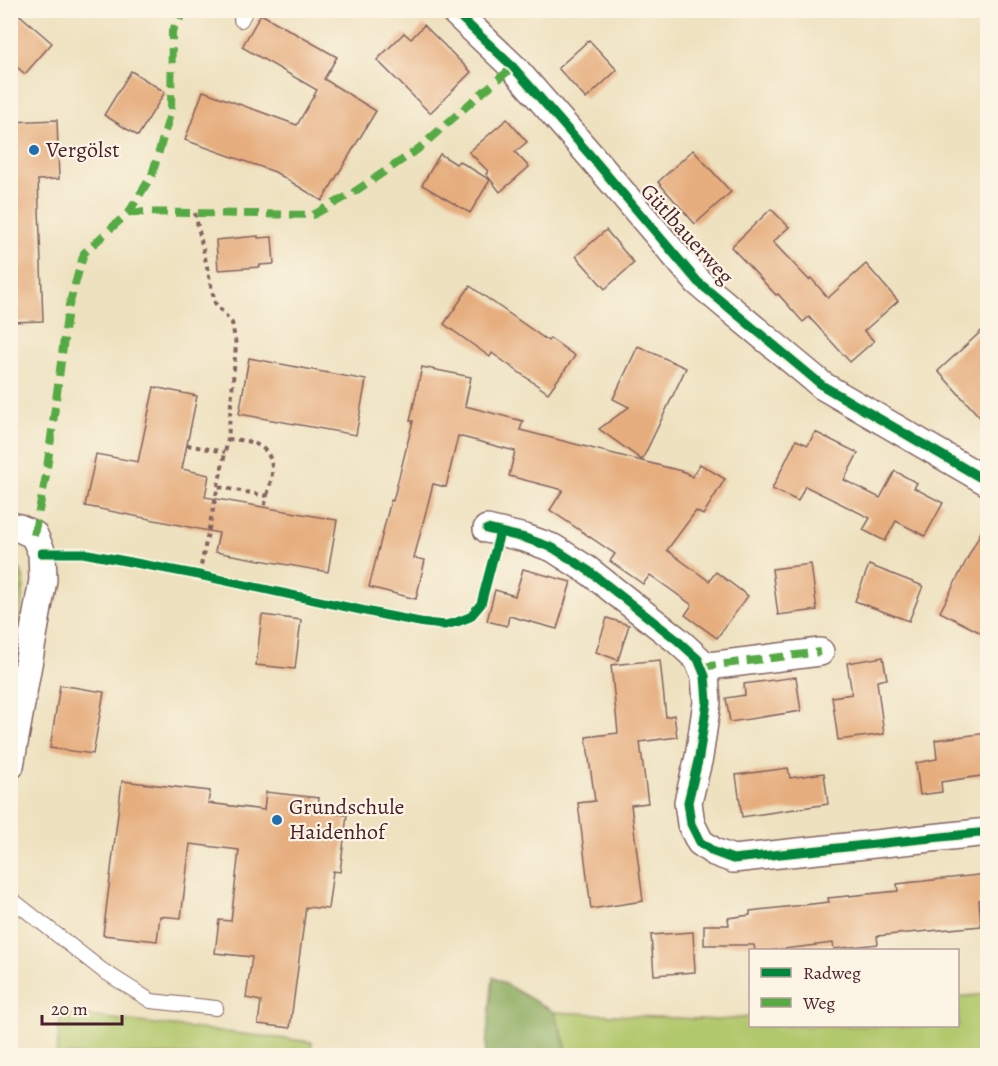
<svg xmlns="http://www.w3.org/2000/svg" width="998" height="1066" font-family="Alegreya,serif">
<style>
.green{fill:#b2c86d;stroke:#7e744c;stroke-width:1.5}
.forest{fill:#8dac60;stroke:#6c6646;stroke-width:1.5}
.building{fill:#e6ae7f}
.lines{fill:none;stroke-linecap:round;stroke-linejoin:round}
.lane-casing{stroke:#83635f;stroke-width:16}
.street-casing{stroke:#83635f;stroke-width:30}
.path{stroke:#83635f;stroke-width:4;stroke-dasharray:4.5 4.5;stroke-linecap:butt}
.lane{stroke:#fff;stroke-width:14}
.street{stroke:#fff;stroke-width:27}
.quiet{stroke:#57aa44;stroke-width:8;stroke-dasharray:15 8;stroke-linecap:butt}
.cycleway-casing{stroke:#fcf5e5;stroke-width:13}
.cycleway{stroke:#00873e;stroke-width:9}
.poi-dot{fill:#1f6fb2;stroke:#fcf5e5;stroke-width:2}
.labels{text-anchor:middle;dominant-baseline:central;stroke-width:4.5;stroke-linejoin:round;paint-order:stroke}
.poi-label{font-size:22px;fill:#4a1f2b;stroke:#fcf5e5;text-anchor:start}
.street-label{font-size:22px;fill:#4a1f2b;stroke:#fcf5e5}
</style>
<rect width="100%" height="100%" fill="#fcf5e5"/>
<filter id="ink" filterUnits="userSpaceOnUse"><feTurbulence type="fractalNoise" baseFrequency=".0167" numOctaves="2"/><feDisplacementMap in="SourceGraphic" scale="12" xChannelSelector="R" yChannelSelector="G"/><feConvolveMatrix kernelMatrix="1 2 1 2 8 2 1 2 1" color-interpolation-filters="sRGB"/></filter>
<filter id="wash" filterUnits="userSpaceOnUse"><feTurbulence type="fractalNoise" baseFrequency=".008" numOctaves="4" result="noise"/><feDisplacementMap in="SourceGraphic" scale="24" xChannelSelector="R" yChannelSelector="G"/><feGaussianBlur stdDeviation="1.35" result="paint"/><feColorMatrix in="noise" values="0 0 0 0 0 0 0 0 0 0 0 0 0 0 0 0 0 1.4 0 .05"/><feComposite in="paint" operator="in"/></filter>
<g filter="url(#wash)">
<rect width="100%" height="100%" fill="#eee1bf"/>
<g class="green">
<polygon points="11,554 22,573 24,584 11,695"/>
<polygon points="987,994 987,1055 569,1055 554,1012 719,1020 750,1017 750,1026 958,1026 958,997"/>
<polygon points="61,1013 312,1042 310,1055 56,1055"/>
</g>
<polygon class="forest" points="493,977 554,1012 569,1055 485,1055"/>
<g id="blocks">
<g class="building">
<polygon points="10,10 14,10 52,43 25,74 10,61"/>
<polygon points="261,14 337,57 324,79 376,111 322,201 275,172 185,140 203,91 297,125 317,90 242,47"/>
<polygon points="424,25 471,72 430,113 377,60 404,33 411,39"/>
<polygon points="589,40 617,70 586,99 558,68"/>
<polygon points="131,71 165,92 138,136 104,115"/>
<polygon points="507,119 527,142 515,152 529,167 500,192 486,174 488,171 469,152"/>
<polygon points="57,120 59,179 38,180 43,321 10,322 10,122"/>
<polygon points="693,150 731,192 695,224 658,182"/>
<polygon points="440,154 456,164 459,161 490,180 470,213 422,185"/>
<polygon points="771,209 789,227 773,242 809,280 811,278 828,298 866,264 898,301 864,331 874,341 850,362 809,317 803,322 778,294 776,295 731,247"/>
<polygon points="606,230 634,263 605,289 576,256"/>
<polygon points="258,236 258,238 272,237 274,264 260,265 260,267 218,270 216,240"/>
<polygon points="470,286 548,341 550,338 575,356 548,393 492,353 490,357 444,324"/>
<polygon points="987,326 987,425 938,371"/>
<polygon points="638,346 686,368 642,460 599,429 629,407 613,399"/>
<polygon points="249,358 366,380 356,435 239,414"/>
<polygon points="422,367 471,377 465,406 523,421 520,430 685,472 692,477 700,464 725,479 703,515 696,511 667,550 709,581 716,572 748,596 717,638 685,615 692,605 650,575 643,584 610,561 615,554 550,510 563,490 509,476 515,451 458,436 446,487 433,484 414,558 425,560 416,599 369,587 391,500 393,501 413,421 410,421"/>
<polygon points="154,387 197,396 182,469 209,475 205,497 337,520 328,572 215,552 219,533 85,506 96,454 138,462"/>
<polygon points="815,432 858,453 844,480 880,498 895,471 917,483 914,488 943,503 925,536 896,521 885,541 863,530 870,518 805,486 798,501 772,489 796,440 808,445"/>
<polygon points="987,520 987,636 940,612"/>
<polygon points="811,564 817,610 778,615 772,569"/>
<polygon points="869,565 923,586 909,621 855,601"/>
<polygon points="523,569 571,582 557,629 509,616 507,626 487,621 495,590 515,596"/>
<polygon points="262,615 301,620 295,669 256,665"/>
<polygon points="607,618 629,625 618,660 596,652"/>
<polygon points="883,657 887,679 877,681 884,734 838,740 832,697 852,694 847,663"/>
<polygon points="660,660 666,717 674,715 677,737 640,742 648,803 631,805 643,901 591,909 578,803 595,801 586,737 618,733 611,665"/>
<polygon points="796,677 801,711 730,722 726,698 745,695 744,684"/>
<polygon points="60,685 104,692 93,754 50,748"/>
<polygon points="987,733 987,775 941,782 942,792 920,795 916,763 937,759 935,740"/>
<polygon points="788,768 790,778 824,773 828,804 742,817 736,775"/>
<polygon points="122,781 210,791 208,803 264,810 266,792 319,798 318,812 347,815 340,872 333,871 328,909 306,907 290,1028 258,1024 261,1001 246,998 252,957 215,953 219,920 231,921 239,850 190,844 181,918 160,916 157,941 103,935"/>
<polygon points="987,874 987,899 979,900 981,926 877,936 878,944 834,949 833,943 768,951 755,951 754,945 704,945 704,925 729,925 728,918 750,915 750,911 829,902 828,898 898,891 897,884"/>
<polygon points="693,932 695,972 654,975 651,935"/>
</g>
</g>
</g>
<g filter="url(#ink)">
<use href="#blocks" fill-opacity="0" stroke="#83635f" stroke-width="1.5"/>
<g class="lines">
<g class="lane-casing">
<g id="lane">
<polyline points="241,20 246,10"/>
<polyline points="10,898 102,970 151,1001 216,1008"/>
</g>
</g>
<g class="street-casing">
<g id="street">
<polyline points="453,10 513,67 590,155 698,282 823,386 988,482"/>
<polyline points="10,526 19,528 34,535 42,553 43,580 10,766"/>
<polyline points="487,529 525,538 553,548 589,571 677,640 698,659 705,676 707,702 699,757 688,802 691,824 700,842 714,852 733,859 988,832"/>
<polyline points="701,667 820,652"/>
</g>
</g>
<g class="path">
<polyline points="195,213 215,303 232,323 236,345 228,439 199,575"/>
<path d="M228,439C247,440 270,443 272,467C273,476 269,487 267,496"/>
<polyline points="187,445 225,452"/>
<polyline points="219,487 267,496 264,508"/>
</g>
<use href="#lane" class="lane"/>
<use href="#street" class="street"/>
<g class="quiet">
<polyline points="129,212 313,215 351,194 417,150 476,98 513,67"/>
<polyline points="34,535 46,476 68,309 84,253 129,212 152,175 171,111 172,31 182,15 187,10"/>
<polyline points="701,667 820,652"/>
</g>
<g class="cycleway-casing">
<g id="cycleway">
<polyline points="453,10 513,67 590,155 698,282 823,386 988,482"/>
<polyline points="487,529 525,538 553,548 589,571 677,640 698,659 705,676 707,702 699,757 688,802 691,824 700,842 714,852 733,859 988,832"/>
<polyline points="42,553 83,553 199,575 384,615 425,623 445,625 457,622 470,617 481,604 500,532"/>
</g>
</g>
<use href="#cycleway" class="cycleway"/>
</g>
</g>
<g class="poi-dot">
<circle cx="34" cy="150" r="6"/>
<circle cx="277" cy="820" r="6"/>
</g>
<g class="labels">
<g class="poi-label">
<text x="46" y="150">Vergölst</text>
<text x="289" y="807">Grundschule<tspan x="289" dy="25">Haidenhof</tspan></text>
</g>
<g class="street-label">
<text transform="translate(687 234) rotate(48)">Gütlbauerweg</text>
</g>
</g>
<rect width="998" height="1066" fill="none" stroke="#fcf5e5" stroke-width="36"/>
<rect x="749" y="949" width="210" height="78" fill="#fcf5e5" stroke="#b59f9b" stroke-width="1.5"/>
<rect x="761" y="968" width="30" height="9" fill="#00873e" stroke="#b59f9b" stroke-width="1.5"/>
<text x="803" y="979" font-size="18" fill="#4a1f2b">Radweg</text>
<rect x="761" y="998" width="30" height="9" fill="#57aa44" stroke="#b59f9b" stroke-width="1.5"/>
<text x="803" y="1009" font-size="18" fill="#4a1f2b">Weg</text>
<path d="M42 1015v9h80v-9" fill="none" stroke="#4a1f2b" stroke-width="3"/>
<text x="51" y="1015" font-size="18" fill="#4a1f2b" stroke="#fcf5e5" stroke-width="4.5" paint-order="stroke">20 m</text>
</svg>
